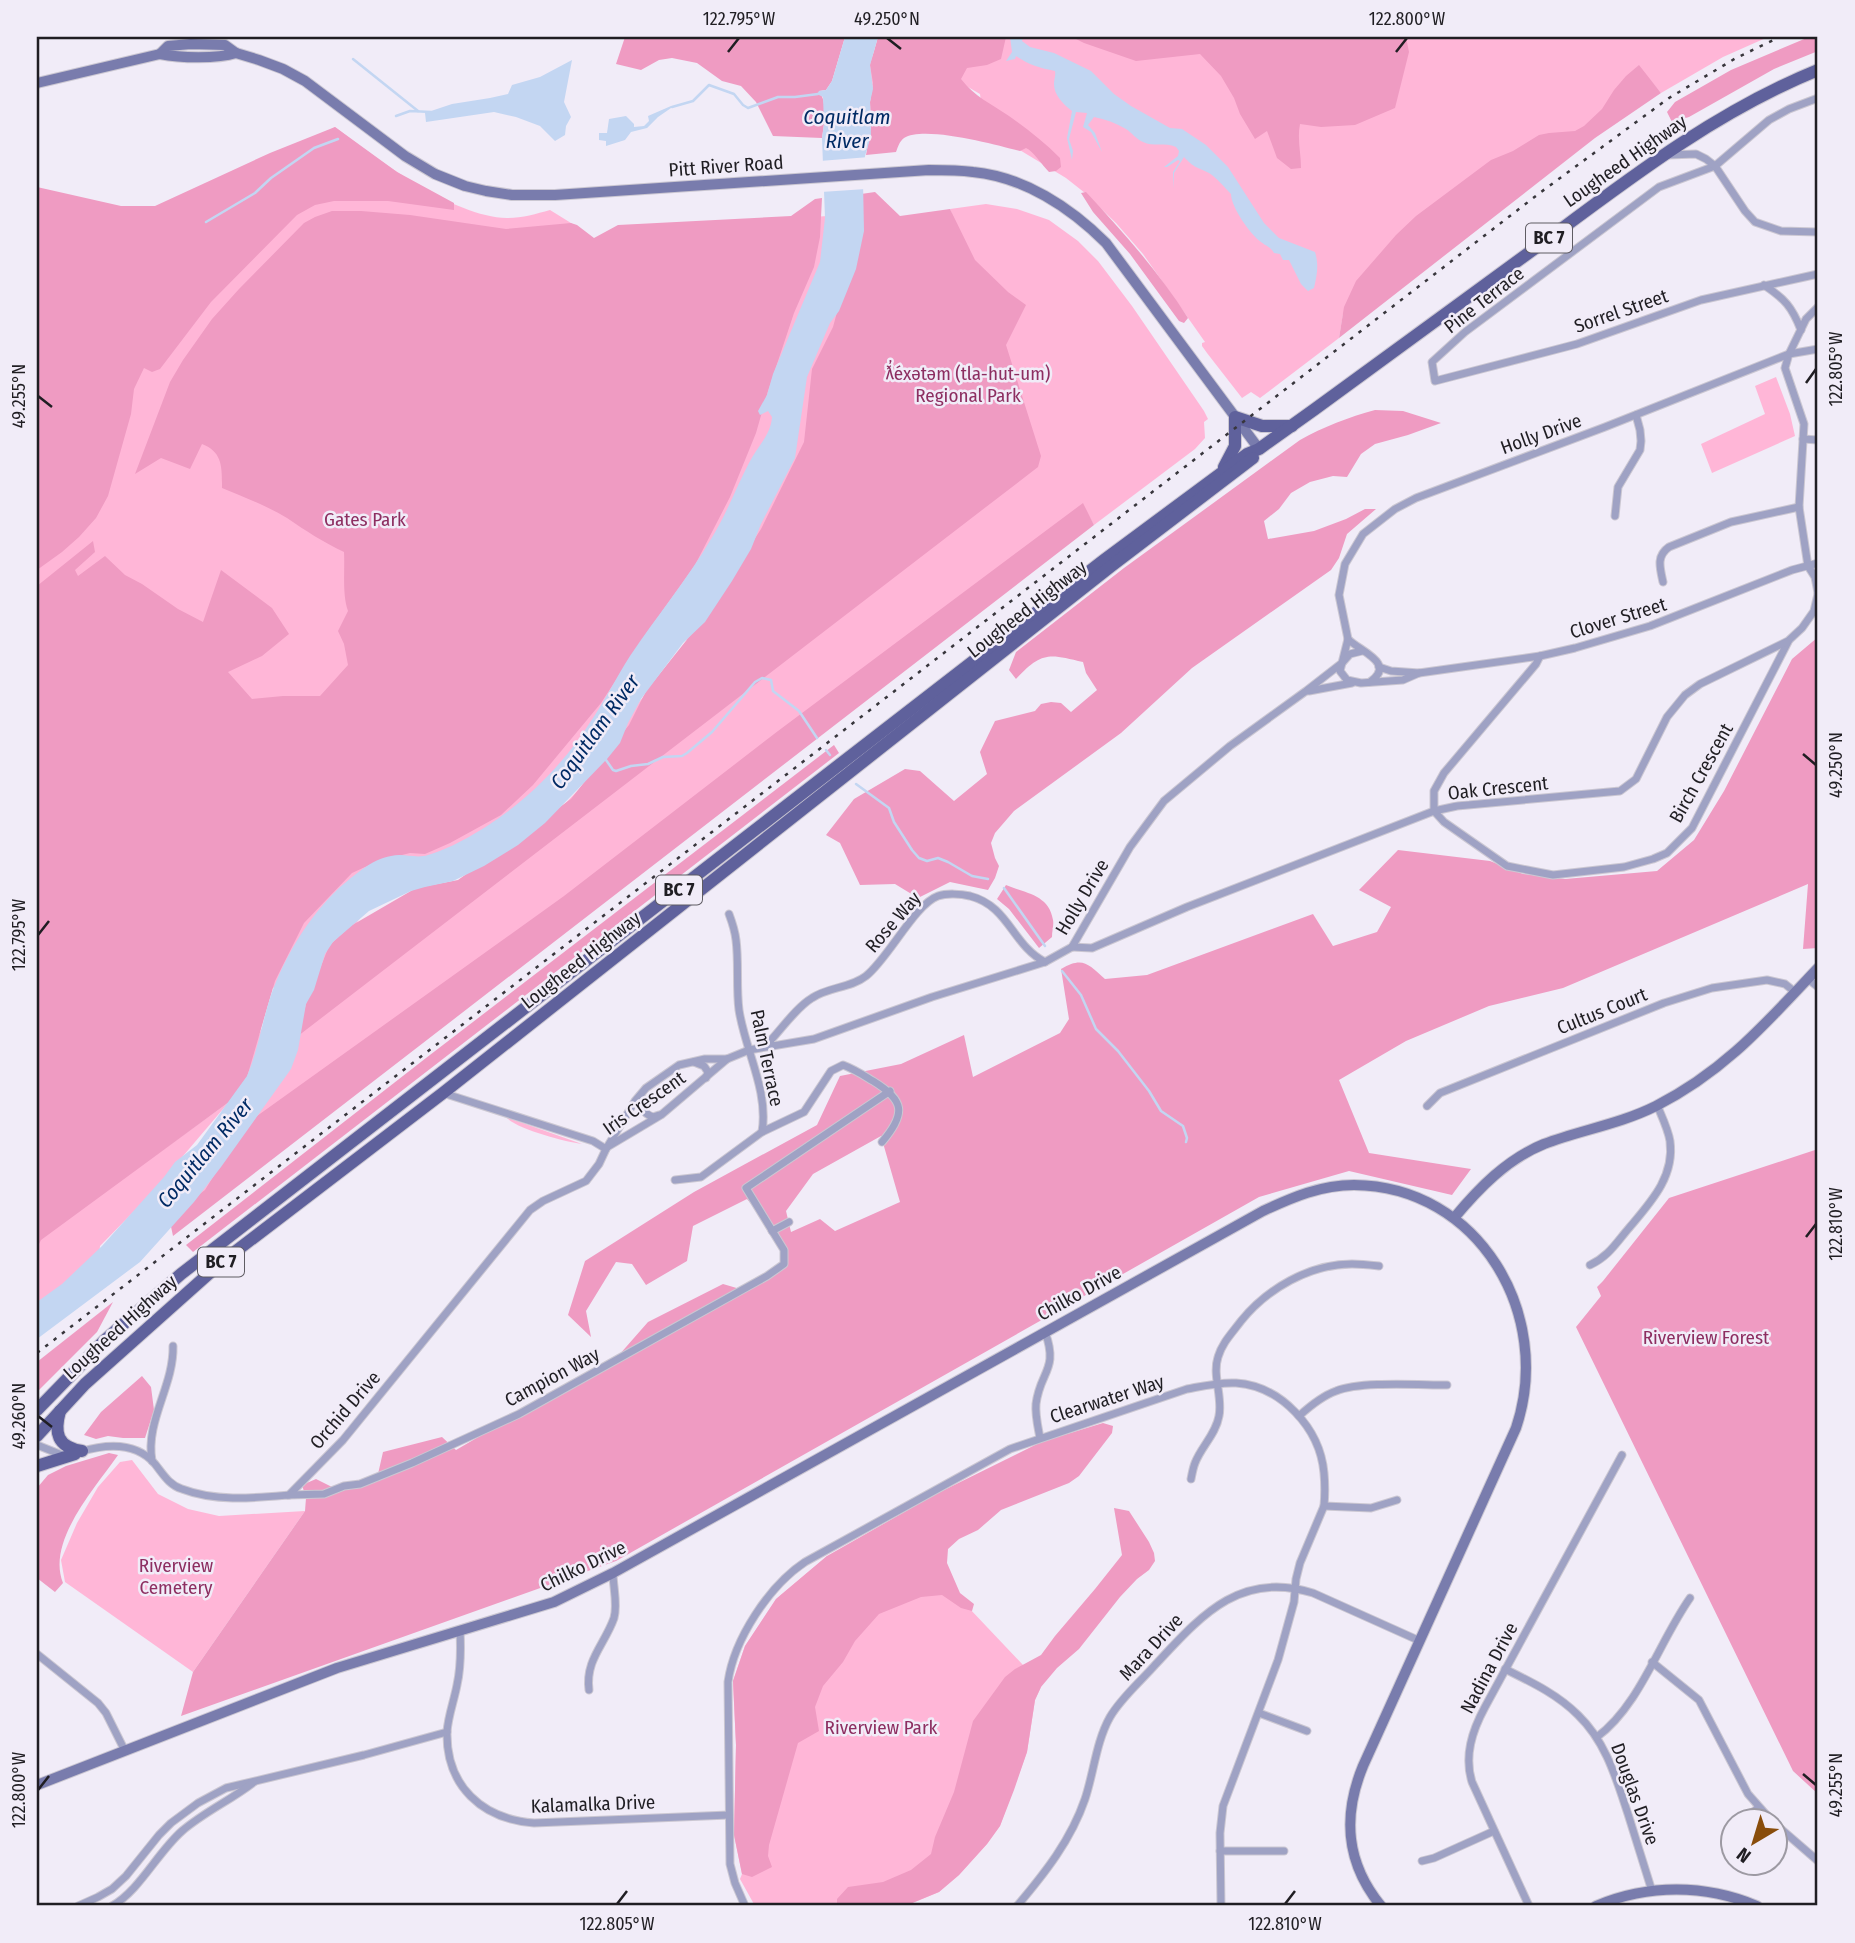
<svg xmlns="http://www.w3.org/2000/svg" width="1855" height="1943" font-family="'Fira Sans Condensed',sans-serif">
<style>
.green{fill:#ffb6d7;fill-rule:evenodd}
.forest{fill:#ef9bc2;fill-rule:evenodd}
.water{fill:#c3d6f2}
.pier{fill:#f1ecf8}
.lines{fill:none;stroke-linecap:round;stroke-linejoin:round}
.stream{stroke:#c3d6f2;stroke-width:2.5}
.street-casing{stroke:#cbc7d2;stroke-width:9}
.secondary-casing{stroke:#cbc7d2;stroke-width:12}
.primary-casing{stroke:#cbc7d2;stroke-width:14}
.street{stroke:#9fa2c4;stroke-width:7}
.secondary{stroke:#797cad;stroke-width:10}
.primary{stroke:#5f619c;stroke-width:12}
.rail{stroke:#38363c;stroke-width:2.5;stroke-dasharray:3.5 7;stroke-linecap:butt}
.ticks{fill:none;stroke:#201e23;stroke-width:2.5}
.labels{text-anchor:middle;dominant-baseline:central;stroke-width:5;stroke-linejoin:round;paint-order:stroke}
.shield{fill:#f1ecf8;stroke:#5f5c63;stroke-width:2}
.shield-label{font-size:18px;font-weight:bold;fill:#201e23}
.street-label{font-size:19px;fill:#201e23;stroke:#f1ecf8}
.park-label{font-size:19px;fill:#8d2e61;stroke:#f1ecf8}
.water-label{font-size:21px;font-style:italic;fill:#002a64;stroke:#f1ecf8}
.neatline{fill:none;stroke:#201e23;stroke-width:2.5}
.ticks-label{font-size:18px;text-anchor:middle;fill:#201e23}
</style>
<rect width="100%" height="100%" fill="#f1ecf8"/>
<g class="green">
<polygon points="882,37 1768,37 1723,57 1661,93 1650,80 1343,314 1339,338 1260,398 1251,392 1242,398 1207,353 1202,346 1202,343 1205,342 1143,254 1116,223 1085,193 1066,178 1000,138 981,101 980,94 956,80 880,77 838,125"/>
<path d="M335,127C377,159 453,217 507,218C522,218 536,214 550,210L571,223L593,241L618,227L681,224L726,227L812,220L813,217L870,213L900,217L952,214L950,209L986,204L1017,209L1049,220L1078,241L1098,261L1132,306L1204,411L1208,419L1204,422L1205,438L1195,449L1094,525L1086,511L91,1281L97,1267L73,1277L37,1305V199L116,216L203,207L244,185L275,160ZM791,584V594L751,637L715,661L679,655L639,702L602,763L581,787L526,844L474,881L434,903L366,935L349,952L321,973L370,904L515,817L593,763L682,639L720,645L756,621ZM124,872L297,1006L291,1020L272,1006L258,1037L238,1089L222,1118L182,1166L167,1195L151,1215L98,1267L100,1246L149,1196L229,1102L106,1191L112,1138L96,1121L78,1093L146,935L111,890Z"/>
<polygon points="1776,377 1790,414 1795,436 1712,473 1701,444 1765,414 1755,386"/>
<path d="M506,1117L582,1144C566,1142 516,1129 506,1117Z"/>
<polygon points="132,1460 158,1494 188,1509 219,1516 305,1511 193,1672 65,1582 61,1560 77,1523 98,1487 120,1462"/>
<polygon points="827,1556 933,1570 1023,1665 1041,1687 1035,1700 1027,1752 1000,1826 987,1844 959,1875 939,1892 905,1906 755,1906 740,1879 742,1874 734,1835 736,1745 733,1681 745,1646 776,1599"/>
</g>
<g class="forest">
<path d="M625,37H845L832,81L826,90L819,91C828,103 824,124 822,138L773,136L756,102L741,86L722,81L697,63L672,58L659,60L641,70L616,64Z"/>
<path d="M878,37H1006L1001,59L987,65L967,68L961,79C975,97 990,103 1009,116C1027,129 1044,142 1060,158L1061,167L1056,171L1049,172C1042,165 1033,151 1026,148L1020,151C997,145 924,125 904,138C899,142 898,147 896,152L866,155L871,127L870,102L873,83L870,65Z"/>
<path d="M1072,37H1406L1409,52L1395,108L1355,125L1321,127L1300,124C1297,139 1301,153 1301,168L1291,169L1277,158L1267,131L1255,139L1240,114L1234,98L1221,76L1200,54L1136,61L1084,43Z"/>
<polygon points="1809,37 1818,37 1818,51 1774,69 1689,117 1672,122 1667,112 1675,102 1731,70"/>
<polygon points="1639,65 1661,93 1595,138 1339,338 1344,307 1356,281 1396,235 1416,216 1491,160 1513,151 1539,135 1549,133 1575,131 1584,126 1602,109 1614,90 1626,76"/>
<polygon points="335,127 397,172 454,203 454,210 388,201 334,201 315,205 297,215 211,302 160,369 152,372 144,368 134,389 131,414 108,496 96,518 79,537 62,552 37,570 37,187 121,206 155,206 270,153"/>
<polygon points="875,192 900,216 950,209 975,260 1008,292 1026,305 1006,345 1041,456 1038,467 298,1036 306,1004 329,946 349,927 416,888 458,880 571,799 629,725 646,691 705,617 761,529 804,442 812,369 833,327 852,257 861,194"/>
<path d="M1086,192C1123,232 1159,272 1188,318L1184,323L1179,321L1130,254L1093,212L1081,193Z"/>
<path d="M822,198L820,237L814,267L794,313L768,391L756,433L730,497L695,565L648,631L601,703L533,785L501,815L450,843L425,854L410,853L378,861L352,873L304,923L275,981L247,1077L229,1102L41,1240L37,1248V586L93,541L95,552L75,570L78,576L105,556L125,575L142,584L178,609L203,622L221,570L272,608L289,634L262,656L228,672L252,699L283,696H320L348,665L344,644L338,631L348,611C342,594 345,571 344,552C323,542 306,531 287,518C267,506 244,497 222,488C222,468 223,452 202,444L190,469L161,458L135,474L170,382L183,360L212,319L239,289L304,223L315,217L332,211H361L410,215L506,229L571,223L577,225L594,238L618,225L791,216L815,199Z"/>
<path d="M1375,410L1403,411L1441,423L1408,435L1375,444L1361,454L1347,477L1333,476L1310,482L1291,493L1279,509L1264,521L1268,539L1314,531L1346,519L1365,509H1376L1347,534L1339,558L1331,570L1192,668L1121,733L1014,811L995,833L991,843L995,858L999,866L995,878L988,890L950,882L918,898L895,884L860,885L840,843L826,835L854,799L905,769L920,771L954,801L987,774L980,752L995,721L1035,711L1041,704L1051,702L1061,703L1071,712L1097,690L1086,673L1083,662C1049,654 1042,651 1016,679L1009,670L1016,652L1124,568L1300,440C1323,427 1349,417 1375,410Z"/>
<polygon points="1083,503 1094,525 173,1236 169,1217 205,1190 221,1164 257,1116 564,896 778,731"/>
<path d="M1818,637V948L1803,949L1808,884L1563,988L1489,1006L1406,1041L1339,1080L1369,1153L1471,1169L1452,1195L1349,1171L1259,1197L616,1561L181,1716L193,1672L305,1511L306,1498L302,1485L316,1479L340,1491L378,1474L383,1452L442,1437L456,1450L619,1355L648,1322L723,1284L740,1289L785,1267L783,1242L747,1199L693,1226L687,1261L646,1285L632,1264L616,1262L586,1311L591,1337L568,1315L585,1261L694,1192L817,1125L840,1076L901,1064L964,1035L973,1077L1060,1033L1069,1019L1061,969C1083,956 1088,964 1105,979L1147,975L1313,914L1333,946L1377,932L1391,907L1359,890L1398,850L1490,861L1523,874L1565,879L1657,871L1694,840L1724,791L1792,659ZM881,1136L900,1202L835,1231L820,1219L791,1232L786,1211L813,1174Z"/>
<polygon points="834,745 839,753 193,1252 186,1245 426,1058"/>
<path d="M1006,885C1024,893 1049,894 1053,920C1054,925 1052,931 1052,937L1039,948L1009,909L997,899Z"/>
<polygon points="1818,1149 1818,1794 1793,1771 1576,1327 1601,1296 1597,1287 1603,1281 1669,1198"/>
<polygon points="113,1302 97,1332 37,1392 37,1362"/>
<polygon points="142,1376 151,1387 154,1410 145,1438 123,1438 108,1436 96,1439 84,1435 101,1412"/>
<polygon points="1103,1423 1113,1426 1112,1433 1079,1476 1069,1483 1001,1510 978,1530 959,1539 948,1549 947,1563 960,1593 974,1604 972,1611 961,1608 942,1595 921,1597 879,1614 855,1641 843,1662 823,1686 815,1707 819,1731 798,1743 769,1845 768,1856 772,1867 752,1877 742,1874 734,1835 736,1745 733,1681 745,1646 776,1599 827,1556 936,1494 1041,1442"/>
<path d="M109,1453L118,1455C96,1487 46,1541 63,1583L55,1592L37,1578V1488L48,1475L66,1466Z"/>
<polygon points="1114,1508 1129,1511 1149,1542 1154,1553 1155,1561 1149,1570 1137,1579 1120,1597 1079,1649 1057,1668 1041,1687 1035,1700 1027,1752 1014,1790 1000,1826 987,1844 959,1875 939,1892 905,1906 837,1906 837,1899 848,1887 883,1882 911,1870 931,1854 935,1837 954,1792 973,1721 1005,1677 1015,1669 1041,1655 1055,1636 1095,1589 1122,1555"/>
</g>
<g class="water">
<path d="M845,37H878L870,65L873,89L870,102L871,136L865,156L863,182L864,231L856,269L839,311L830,323L807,377L795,458L761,524L751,549L732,581L705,622L683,643L641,699L628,723L620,743L607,759L545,823L518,845L484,866L453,881L425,887L411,891L369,911L333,942L325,954L314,990L306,1004L298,1050L291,1069L221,1167L194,1202L140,1262L37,1339V1302L62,1284L102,1246L164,1177L175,1162L197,1145L247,1076C258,1050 262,1022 271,995C285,956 308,918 338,889C353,876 372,859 391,856C404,853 416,859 428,855C453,848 486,828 507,812C537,790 569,756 589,724C604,702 616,678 630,656C656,617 687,580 711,539C726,515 736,488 749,463C757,447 771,435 772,417L768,411L760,415L758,411L767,395L773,374L820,262L825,218L822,138L824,124L823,97L817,94L819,91L826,90L832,81Z"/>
<path d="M1010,37L1015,39L1023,37L1022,41L1030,47L1054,53L1091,71L1114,94L1131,106L1170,128L1182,129L1206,145L1228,167L1264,223L1279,238L1315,252C1319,265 1317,275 1314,288L1308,291L1301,284L1289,260H1283L1280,254L1274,253C1270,246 1267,247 1261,242C1250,234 1231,207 1231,194C1224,187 1217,178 1209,173C1197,167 1194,168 1184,157L1174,173L1173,189V172L1180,161L1178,160L1167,167H1164L1178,156L1179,151L1176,147C1165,142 1153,147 1143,142C1136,139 1132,133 1126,129C1116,123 1105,119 1094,117L1088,125L1095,133L1102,152L1091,132L1083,127L1087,113L1076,112L1069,139L1073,151L1072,160L1067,138L1072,111C1063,104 1054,95 1054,84C1054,79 1056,75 1055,71C1040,68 1029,65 1016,56L1015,59L1006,61L1012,52Z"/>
<polygon points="572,60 564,102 571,117 566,126 565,135 555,141 540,126 516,117 494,112 426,122 425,113 452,104 490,98 508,94 512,85 540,77"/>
<polygon points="671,106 674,106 658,117 647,128 631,132 625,140 606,146 606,141 599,140 599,133 607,133 609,119 626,116 634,124 634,127 644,126 649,121 648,116"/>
</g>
<polygon class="pier" points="869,157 866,189 821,192 820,161"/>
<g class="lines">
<g class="stream">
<polyline points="353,59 418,111"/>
<polyline points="672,107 693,101 709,85 734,94 743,105 748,108 778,97 795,97 818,94"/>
<polyline points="396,116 410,111 431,112"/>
<polyline points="206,222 255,193 271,178 314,148 338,139"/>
<polyline points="826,750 830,755"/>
<polyline points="606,760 613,770 616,771 631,766 648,764 663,757 682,756 687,753 712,732 755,682 762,678 771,680 773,691 799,711 817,738"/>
<polyline points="856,784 889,808 894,822 912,850 919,858 927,861 938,858 948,862 972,876 988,879"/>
<polyline points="1004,888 1045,946"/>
<polyline points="1062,971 1081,995 1096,1029 1118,1051 1149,1091 1161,1111 1183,1126 1187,1138 1186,1142"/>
</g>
<g class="street-casing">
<g id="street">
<polyline points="1818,98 1789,109 1769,120 1715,166 1659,187 1465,332 1432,362 1435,381 1577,344 1701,300 1818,274"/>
<polyline points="1668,155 1696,154 1706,159 1715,166 1745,211 1755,222 1781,231 1818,232"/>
<path d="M1764,285C1785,299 1792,307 1801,330"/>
<polyline points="1818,349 1789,354 1785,368 1804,424 1799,507 1808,566 1815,577 1818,593"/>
<polyline points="1803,439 1818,440"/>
<polyline points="1615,516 1618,487 1640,450 1641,441 1640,430 1636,415"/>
<path d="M1663,582C1660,568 1656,556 1669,547L1731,522L1799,507"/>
<path d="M1348,639C1359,651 1397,663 1370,682"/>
<polyline points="1540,656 1536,664 1444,773 1434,791 1434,811 1444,822 1507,866 1553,875 1624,867 1653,859 1667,853 1692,828 1788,642"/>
<polyline points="1379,667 1391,671 1419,673 1540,656 1575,648 1650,626 1792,570 1818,563"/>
<polyline points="1419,673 1403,680 1361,683 1347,680 1340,671 1348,639 1339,595 1345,564 1363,534 1395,509 1416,498 1605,427 1789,354 1806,319 1818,307"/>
<polyline points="1309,691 1352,683"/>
<path d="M729,914C732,922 735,931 736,940C739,963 736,987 739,1010C745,1050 769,1091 762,1132L804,1112L831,1071L843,1065C854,1069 863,1075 873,1081C904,1100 907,1113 882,1142"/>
<polyline points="1072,947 1092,948 1187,907 1434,811 1457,806 1620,791 1636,779 1667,717 1685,695 1700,684 1788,641 1802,628 1814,611 1818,594"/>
<polyline points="1808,979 1818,987"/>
<path d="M772,1047L771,1040C783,1027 797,1007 812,998C828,987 851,988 866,976C888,959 915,904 938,896C947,893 961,894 970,896C1009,906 1012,945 1045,962"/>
<polyline points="694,1062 704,1066 708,1072 706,1078"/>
<polyline points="443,1093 593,1141 606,1149"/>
<path d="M640,1096C640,1106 642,1113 653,1117L659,1115"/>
<polyline points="1427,1106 1440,1093 1664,1003 1712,988 1767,980 1785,984 1795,992"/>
<polyline points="609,1146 661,1115 727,1059"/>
<polyline points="675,1180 701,1177 762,1132"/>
<polyline points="772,1231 789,1222"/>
<path d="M1590,1265C1609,1256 1616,1243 1629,1228C1650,1203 1675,1177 1670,1141C1668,1129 1662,1117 1657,1105"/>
<path d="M1299,1416C1310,1406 1322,1396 1336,1391C1361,1381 1418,1385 1447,1385"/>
<path d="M1040,1438C1038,1427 1035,1415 1036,1404C1040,1371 1059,1370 1045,1332"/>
<polyline points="37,1445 62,1455"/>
<path d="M80,1452C106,1444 136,1442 155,1464C163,1474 169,1485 182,1489C216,1502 254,1498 289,1495L343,1440L530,1210L543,1201L586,1181L599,1164L606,1149L635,1101L646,1088L679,1065L705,1059H727L749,1050L814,1039L932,997L1045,962L1072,947L1130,847L1164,801L1230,746L1306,691L1342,663L1350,654L1362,651"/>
<path d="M152,1461C145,1421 174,1386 173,1346"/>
<path d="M1191,1479C1192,1474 1193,1468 1195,1463C1201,1447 1216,1434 1219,1416C1223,1397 1212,1376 1218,1357C1222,1343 1232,1333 1241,1321C1267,1289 1309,1264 1352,1264C1361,1264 1370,1265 1379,1266"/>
<polyline points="289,1495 324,1494 344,1486 360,1484 412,1463 519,1414 767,1276 784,1264 784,1250 746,1188 890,1091"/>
<polyline points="1324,1506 1371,1508 1397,1500"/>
<path d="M460,1631C461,1650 461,1667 457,1685C454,1701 448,1716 447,1732C446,1786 482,1819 534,1823L729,1815"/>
<polyline points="37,1654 98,1703 106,1713 125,1751"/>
<polyline points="1652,1662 1699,1700 1748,1794 1771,1820"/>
<path d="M1505,1669C1531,1682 1557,1694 1578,1715C1606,1742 1616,1778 1628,1814C1636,1840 1644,1865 1652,1891"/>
<path d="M589,1690C585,1660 605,1644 614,1618C618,1604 613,1587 613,1573"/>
<polyline points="1259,1713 1307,1731"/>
<path d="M1597,1737C1640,1705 1659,1642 1690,1598"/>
<polyline points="1744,1820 1758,1808"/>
<polyline points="1774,1823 1818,1861"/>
<polyline points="1220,1851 1284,1851"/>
<polyline points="1422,1861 1434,1858 1494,1831"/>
<polyline points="78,1906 98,1897 112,1889 126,1876 159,1835 171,1823 198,1803 226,1788 364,1755 447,1732"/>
<path d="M112,1906C140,1890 157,1853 182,1831C204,1812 231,1800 254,1782"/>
<path d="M745,1906L735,1883L730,1864L728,1682C734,1639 769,1586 805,1562L1010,1449L1187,1389C1203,1386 1219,1382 1236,1383C1281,1386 1320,1428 1324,1473C1325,1484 1325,1495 1324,1506L1300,1563L1296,1579L1294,1602L1278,1660L1223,1806L1220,1833L1221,1906"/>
<path d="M1017,1906C1045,1873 1071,1840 1085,1799C1094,1772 1096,1742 1110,1717C1121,1698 1140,1682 1155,1665C1200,1617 1239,1570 1313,1593L1420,1641"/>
<path d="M1529,1906L1472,1782C1464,1756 1472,1731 1485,1707L1622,1455"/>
</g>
</g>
<g class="secondary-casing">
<g id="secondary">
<path d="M160,54L168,46L191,44L225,45L236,53L259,60L283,69L305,81L405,156L435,174L465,186L486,191L512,195H555L929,170C943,170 958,170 973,172C1024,177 1070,207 1106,243L1259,449"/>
<path d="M37,83L160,54C180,58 217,59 236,53"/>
<path d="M1454,1218C1479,1188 1507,1159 1544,1144C1581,1130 1620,1124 1656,1106C1725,1071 1766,1023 1818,968"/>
<path d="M37,1785L337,1668L554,1602L613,1573L1263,1211C1293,1197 1321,1185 1354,1185C1479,1186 1554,1315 1516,1428L1363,1766C1342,1817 1346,1863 1381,1906"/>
<path d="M1596,1906C1648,1884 1705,1884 1757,1906"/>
</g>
</g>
<g class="primary-casing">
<g id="primary">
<polyline points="1224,467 1235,446 1235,417 1262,426 1292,426"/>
<path d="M37,1410L105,1340L181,1274L1104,560L1247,454L1259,449L1315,409C1395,350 1476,292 1556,233C1639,171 1722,109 1818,70"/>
<path d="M60,1411C54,1433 57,1447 82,1451"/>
<polyline points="37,1436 85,1384 223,1261 443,1093 1110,567 1253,458"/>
<polyline points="37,1466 75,1454"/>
</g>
</g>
<use href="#street" class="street"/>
<use href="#secondary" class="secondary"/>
<use href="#primary" class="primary"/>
<polyline class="rail" points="37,1353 1541,192 1669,98 1736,58 1780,37"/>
</g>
<path class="ticks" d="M887,38L901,49M728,52L739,38M1396,52L1407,38M1806,383L1816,369M38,396L52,407M1803,754L1816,765M38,935L49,921M1806,1237L1816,1224M38,1416L52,1427M1803,1774L1816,1785M38,1790L49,1776M617,1904L627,1891M1285,1904L1295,1891"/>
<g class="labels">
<g class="shield">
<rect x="1526" y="223.5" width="46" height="29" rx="5"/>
<rect x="656" y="875.5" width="46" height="29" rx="5"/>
<rect x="198" y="1247.5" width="46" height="29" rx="5"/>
</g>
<g class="shield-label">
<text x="1549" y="238">BC 7</text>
<text x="679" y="890">BC 7</text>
<text x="221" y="1262">BC 7</text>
</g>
<g class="street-label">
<text transform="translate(1625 161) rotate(-35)">Lougheed Highway</text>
<text transform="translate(726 166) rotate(-4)">Pitt River Road</text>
<text transform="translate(1484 300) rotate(-38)">Pine Terrace</text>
<text transform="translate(1621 311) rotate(-19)">Sorrel Street</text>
<text transform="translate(1541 434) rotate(-20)">Holly Drive</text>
<text transform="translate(1027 609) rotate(-38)">Lougheed Highway</text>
<text transform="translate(1618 618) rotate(-17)">Clover Street</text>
<text transform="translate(1701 773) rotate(-61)">Birch Crescent</text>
<text transform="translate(1498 788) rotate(-6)">Oak Crescent</text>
<text transform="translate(1082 897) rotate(-59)">Holly Drive</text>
<text transform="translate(893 922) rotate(-49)">Rose Way</text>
<text transform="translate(581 960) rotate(-38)">Lougheed Highway</text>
<text transform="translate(1602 1011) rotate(-22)">Cultus Court</text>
<text transform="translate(767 1058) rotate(78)">Palm Terrace</text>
<text transform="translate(644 1103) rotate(-35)">Iris Crescent</text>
<text transform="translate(1079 1293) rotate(-29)">Chilko Drive</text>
<text transform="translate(120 1327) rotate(-42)">Lougheed Highway</text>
<text transform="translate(552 1377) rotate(-28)">Campion Way</text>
<text transform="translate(1107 1399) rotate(-18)">Clearwater Way</text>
<text transform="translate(345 1410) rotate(-49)">Orchid Drive</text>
<text transform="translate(583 1566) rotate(-26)">Chilko Drive</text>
<text transform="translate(1151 1647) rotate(-47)">Mara Drive</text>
<text transform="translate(1489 1668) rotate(-62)">Nadina Drive</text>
<text transform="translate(1635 1794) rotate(70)">Douglas Drive</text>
<text transform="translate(593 1804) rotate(-2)">Kalamalka Drive</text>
</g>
<g class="park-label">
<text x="968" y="373">ƛ̓éxətəm (tla-hut-um)<tspan x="968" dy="22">Regional Park</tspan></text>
<text x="365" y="519">Gates Park</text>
<text x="1706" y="1337">Riverview Forest</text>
<text x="176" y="1565">Riverview<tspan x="176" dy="22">Cemetery</tspan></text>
<text x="881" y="1727">Riverview Park</text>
</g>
<g class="water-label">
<text x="847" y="117">Coquitlam<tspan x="847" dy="24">River</tspan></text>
<text transform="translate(595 732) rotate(-54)">Coquitlam River</text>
<text transform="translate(205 1153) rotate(-50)">Coquitlam River</text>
</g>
</g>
<rect width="1855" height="1943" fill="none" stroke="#f1ecf8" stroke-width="77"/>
<g transform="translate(1754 1842) rotate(218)"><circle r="33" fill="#f1ecf8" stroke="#9d9aa3" stroke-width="2"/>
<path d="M0-5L12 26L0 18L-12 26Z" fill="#894d0b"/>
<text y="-10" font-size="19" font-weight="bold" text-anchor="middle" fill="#201e23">N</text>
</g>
<rect x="38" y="38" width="1778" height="1866" class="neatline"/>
<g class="ticks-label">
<text x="739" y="25">122.795°W</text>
<text x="887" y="25">49.250°N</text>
<text x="1407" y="25">122.800°W</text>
<text transform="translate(1836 369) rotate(-90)" y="6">122.805°W</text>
<text transform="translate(19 396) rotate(-90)" y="6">49.255°N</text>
<text transform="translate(1836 765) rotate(-90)" y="6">49.250°N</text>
<text transform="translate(19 935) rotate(-90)" y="6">122.795°W</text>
<text transform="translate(1836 1224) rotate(-90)" y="6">122.810°W</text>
<text transform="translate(19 1416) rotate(-90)" y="6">49.260°N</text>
<text transform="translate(1836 1785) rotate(-90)" y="6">49.255°N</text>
<text transform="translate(19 1790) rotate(-90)" y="6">122.800°W</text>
<text x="617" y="1930">122.805°W</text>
<text x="1285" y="1930">122.810°W</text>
</g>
</svg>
